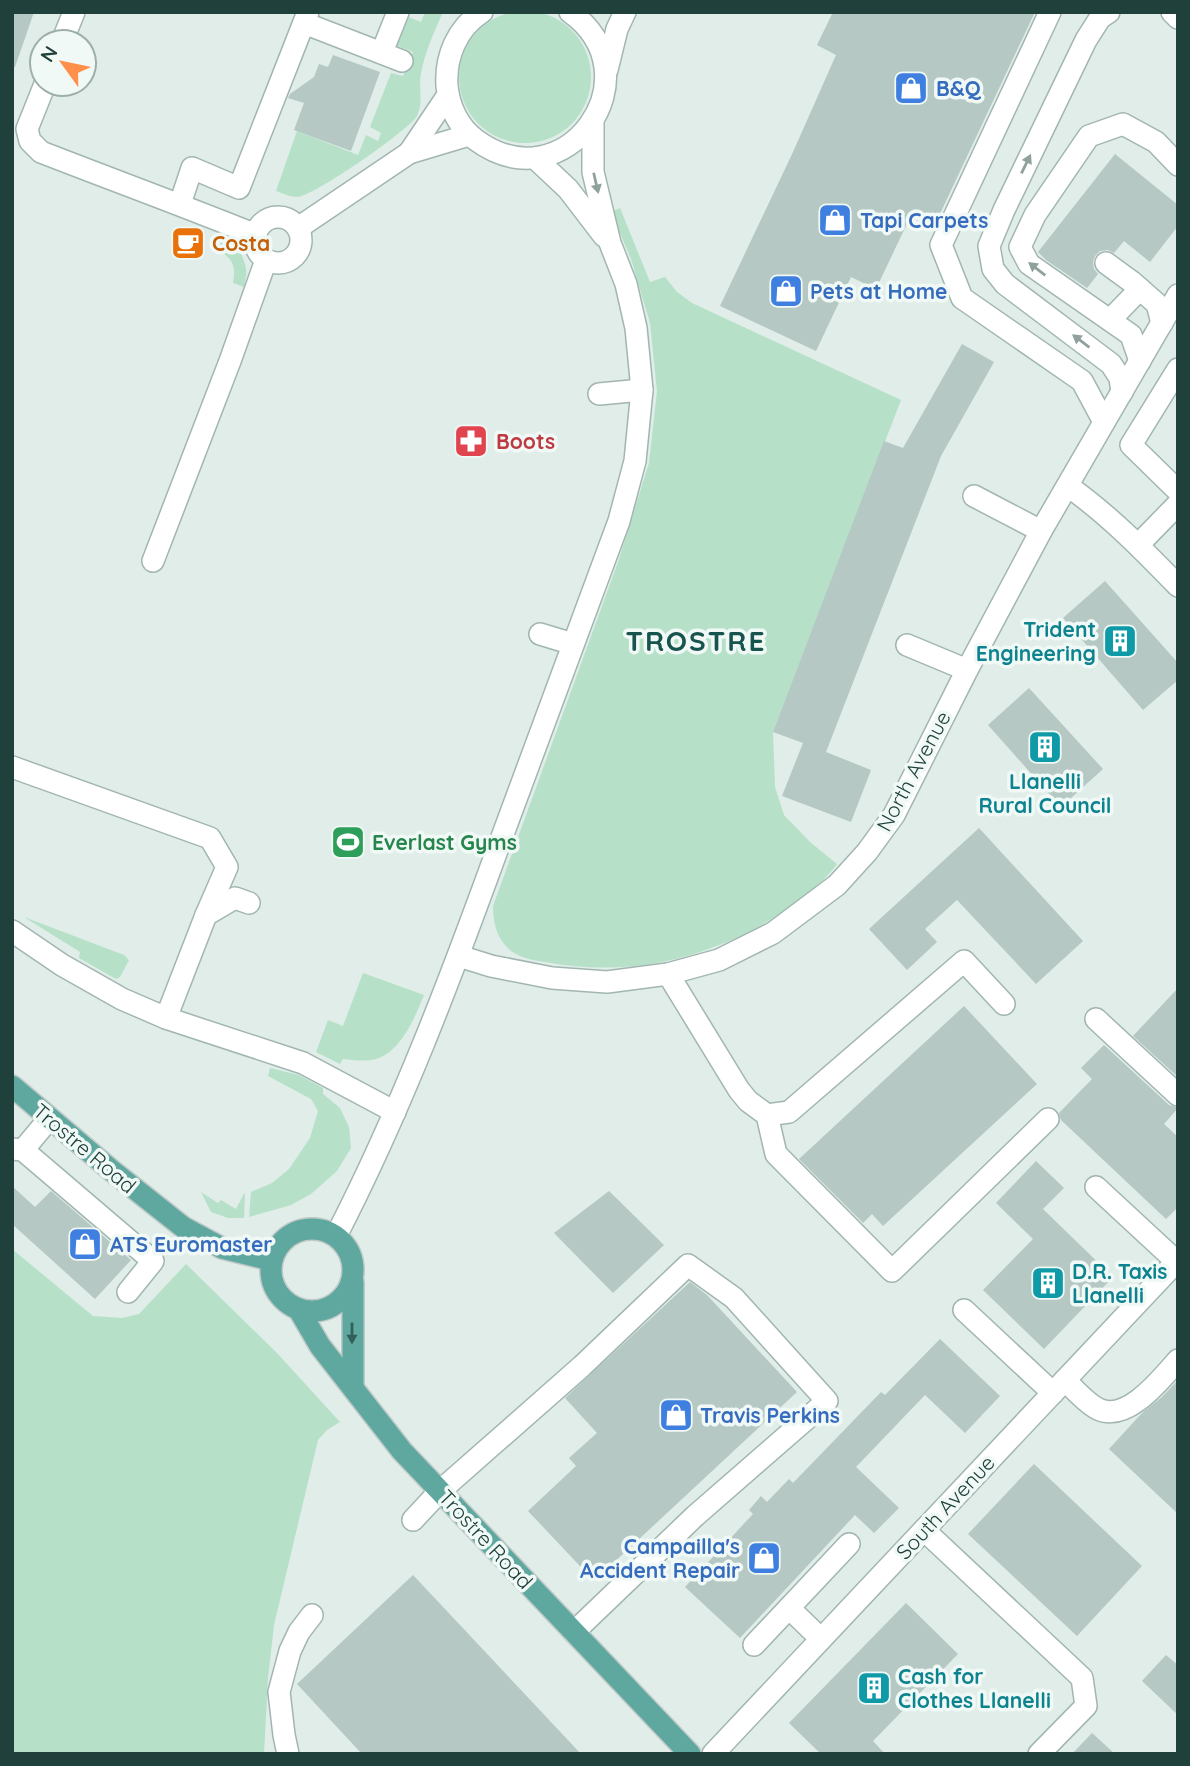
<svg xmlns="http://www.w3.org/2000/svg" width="1190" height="1766" font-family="Quicksand,sans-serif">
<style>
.green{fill:#b6e1c8}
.building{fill:#b5c8c3}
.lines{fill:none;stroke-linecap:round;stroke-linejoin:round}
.minor-casing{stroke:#a2b6b1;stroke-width:24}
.major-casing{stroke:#c0cac8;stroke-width:24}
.minor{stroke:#fff;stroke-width:21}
.major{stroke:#5fa89f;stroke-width:21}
.oneway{fill:#8fa09d}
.oneway2{fill:#325f59}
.labels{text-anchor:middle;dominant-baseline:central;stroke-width:7;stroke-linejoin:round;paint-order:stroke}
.shop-label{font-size:21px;font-weight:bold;fill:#366cbe;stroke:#f1f9f6;text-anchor:start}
.food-label{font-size:21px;font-weight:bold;fill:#c56008;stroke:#f1f9f6;text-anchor:start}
.health-label{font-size:21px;font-weight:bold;fill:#be3a42;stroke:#f1f9f6;text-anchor:start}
.culture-label{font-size:21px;font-weight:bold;fill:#0d838f;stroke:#f1f9f6;text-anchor:start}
.street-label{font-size:21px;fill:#1f403b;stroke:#f1f9f6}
.leisure-label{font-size:21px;font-weight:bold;fill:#27864d;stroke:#f1f9f6;text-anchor:start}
.district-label{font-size:28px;font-weight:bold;letter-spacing:2px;fill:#18544e;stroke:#f1f9f6}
</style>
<rect width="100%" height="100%" fill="#e0ede9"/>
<g class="green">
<circle cx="525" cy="77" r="66"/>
<path d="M425,12H443C434,32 425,52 421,73C418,87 424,102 417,116C409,130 313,197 297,197C290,197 282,193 276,191L297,131L358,155L366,135L378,141L381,133L370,127L391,73L403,76L413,52L393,44L403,15L421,22Z"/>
<path d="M620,208L650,282L665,277L677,292L692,303L901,400L773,732L775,787L784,815L810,842L837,864C812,898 758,930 719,945C662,968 604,973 545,962C532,960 515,957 506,946C496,936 493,920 493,906L618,562L649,463L657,391L650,323L631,259L611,212Z"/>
<path d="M224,235C236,240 244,257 246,269C247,275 245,282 244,287L233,283C236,265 233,259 218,250Z"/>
<polygon points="24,917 124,955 129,960 120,977 116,979 79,958 80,952"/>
<path d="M363,973L424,995C415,1017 401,1052 376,1059C364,1062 354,1060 343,1059L340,1064L316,1052L328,1020L343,1026Z"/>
<polygon points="270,1068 299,1075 323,1088 323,1094 340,1108 349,1127 351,1148 337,1171 311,1194 291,1205 249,1217 251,1192 272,1183 289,1169 310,1138 318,1111 311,1099 268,1076"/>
<polygon points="201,1192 218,1203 221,1200 236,1209 245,1192 244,1218 228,1218 211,1212"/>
<polygon points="12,1249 93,1316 122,1318 139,1314 186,1264 277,1353 340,1422 327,1430 318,1440 274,1625 268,1678 264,1754 12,1754"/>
</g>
<g class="building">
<polygon points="12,12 34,12 15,67 12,67"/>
<polygon points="833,12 1035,12 938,218 914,209 876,289 851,277 816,351 720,306 793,152 836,55 817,45"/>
<polygon points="333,55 380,72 351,151 294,130 304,103 288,98 290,94 314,77 319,64 328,67"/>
<polygon points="1115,154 1178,205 1178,226 1150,262 1124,241 1114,253 1108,250 1100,251 1095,256 1093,262 1094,269 1098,274 1087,288 1046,260 1038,252"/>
<polygon points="962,344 994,362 941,456 826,752 871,770 851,822 782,796 803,743 773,732 884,441 903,448"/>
<polygon points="1105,581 1178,663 1178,680 1143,710 1063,618"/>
<polygon points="1029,688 1103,769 1061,807 988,725"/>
<polygon points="979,828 1083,941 1036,984 957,900 925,929 937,942 907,970 869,929"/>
<polygon points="1178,988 1178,1077 1133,1036"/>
<polygon points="964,1006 1037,1084 883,1226 872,1214 863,1223 799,1159"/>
<polygon points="1104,1045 1169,1105 1178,1108 1164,1124 1178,1137 1178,1207 1166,1219 1061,1120 1059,1113 1092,1079 1081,1068"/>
<polygon points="1036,1161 1064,1188 1043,1209 1113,1277 1044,1349 983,1290 1033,1239 996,1203"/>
<polygon points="12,1186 35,1207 51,1191 131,1260 95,1299 12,1224"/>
<polygon points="609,1191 664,1245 613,1293 554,1233"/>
<polygon points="690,1282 707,1295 797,1392 594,1581 528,1511 576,1466 569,1458 597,1433 565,1398"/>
<polygon points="940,1339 1000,1396 965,1433 925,1395 856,1467 899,1508 874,1533 855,1515 740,1638 685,1587 753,1514 749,1510 761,1496 767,1502 789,1479 793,1483 881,1392 885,1395"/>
<polygon points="1178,1380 1178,1514 1109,1449 1142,1413 1162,1397"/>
<polygon points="1034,1464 1142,1566 1077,1636 968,1534"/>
<polygon points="413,1575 581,1754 362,1754 297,1684"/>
<polygon points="906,1603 958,1654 873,1741 885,1754 821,1754 789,1723"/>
<polygon points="1166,1655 1178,1665 1178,1715 1142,1681"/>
<polygon points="1092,1733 1115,1754 1072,1754"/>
</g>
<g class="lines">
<g class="minor-casing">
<g id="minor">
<path d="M482,12C457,28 445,57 447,86C449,107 459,128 476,140C566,206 658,75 570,12"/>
<polyline points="1050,12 941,245 962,298 1082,381 1104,422"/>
<polyline points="1109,12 1100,18 1086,40 1004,210 989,246 993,269 1005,284 1111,364 1120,378 1122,392"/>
<polyline points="1172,12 1178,18"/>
<polyline points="304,23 402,61"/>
<polyline points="62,42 74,12"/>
<polyline points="382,52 398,12"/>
<polyline points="607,70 617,29 625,12"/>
<path d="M45,84L27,129L30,141L41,152C113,180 184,206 256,235"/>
<polyline points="409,153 448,95"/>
<polyline points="535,158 568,189 604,236"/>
<polyline points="180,204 192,168 239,188 308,12"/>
<circle cx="278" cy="240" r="23"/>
<polyline points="298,228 409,153 469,135"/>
<polyline points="1106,263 1132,282 1157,304 1162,323"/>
<polyline points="1110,320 1140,289"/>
<polyline points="1140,361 1131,335 1029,264 1020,247 1035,215 1089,136 1123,124 1156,142 1178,165"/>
<polyline points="1178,369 1131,445 1178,491"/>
<polyline points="599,394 642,390"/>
<path d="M1068,486C1109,515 1143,550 1178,586"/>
<polyline points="974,496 1041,531"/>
<polyline points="1138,545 1178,504"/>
<polyline points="153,561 230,361 266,260"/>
<polyline points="540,634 573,644"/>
<polyline points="907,645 967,670"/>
<polyline points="12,767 210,838 227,867 206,915 166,1018"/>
<polyline points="206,915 235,898 249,903"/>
<polyline points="12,931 62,965 122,999 166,1018 303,1063 395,1112"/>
<polyline points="459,956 491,966 552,978 607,982 668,974 719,960 773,933 837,885 867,852 894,815 967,670 1041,531 1178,295"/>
<polyline points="668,974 739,1090 748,1101 767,1115 776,1154 892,1271 1048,1119"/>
<polyline points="1096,1019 1178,1095"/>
<polyline points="767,1115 789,1112 964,961 1004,1004"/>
<polyline points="12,1149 23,1150 153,1261 128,1292"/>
<polyline points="23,1150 49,1119"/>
<polyline points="1096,1187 1177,1262"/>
<path d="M336,1236C401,1110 451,977 499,845C539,737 579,629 619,521L635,461L642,390L636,328L626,284L610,243L593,172V122"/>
<polyline points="964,1310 1053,1393"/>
<path d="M1065,1380C1075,1390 1086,1403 1098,1409C1127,1423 1161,1379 1178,1360"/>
<polyline points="413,1520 440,1491 582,1366 688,1265 734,1298 827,1401 695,1516 574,1632"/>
<polyline points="924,1530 1082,1678 1086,1706 1039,1754"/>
<polyline points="789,1608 821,1639"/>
<polyline points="754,1645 849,1544"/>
<polyline points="288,1754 284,1735 279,1692 290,1651 299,1632 312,1615"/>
<polyline points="713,1754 1178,1260"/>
</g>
</g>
<g class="major-casing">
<g id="major">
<polyline points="12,1086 111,1170 183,1227 222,1248 271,1260"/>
<circle cx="312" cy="1270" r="41"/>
<polyline points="299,1310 320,1346 402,1451 690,1754"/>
<polyline points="353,1388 353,1282"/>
</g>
</g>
<use href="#minor" class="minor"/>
<use href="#major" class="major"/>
</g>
<defs><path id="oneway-solid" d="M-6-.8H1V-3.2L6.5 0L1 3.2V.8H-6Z" transform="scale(1.75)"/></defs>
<g class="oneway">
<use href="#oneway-solid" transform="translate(1026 164) rotate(-64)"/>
<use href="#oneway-solid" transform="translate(596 183) rotate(77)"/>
<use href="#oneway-solid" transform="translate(1037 269) rotate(-142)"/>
<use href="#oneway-solid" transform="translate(1081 341) rotate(-143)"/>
</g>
<use class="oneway2" href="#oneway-solid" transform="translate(352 1333) rotate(90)"/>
<defs>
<g id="shop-square" transform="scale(1.75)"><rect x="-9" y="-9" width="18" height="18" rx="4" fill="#3f7fe0" stroke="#f1f9f6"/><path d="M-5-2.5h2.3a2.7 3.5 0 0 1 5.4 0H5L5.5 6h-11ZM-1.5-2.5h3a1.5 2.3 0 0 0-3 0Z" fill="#fff"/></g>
<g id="cafe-square" transform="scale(1.75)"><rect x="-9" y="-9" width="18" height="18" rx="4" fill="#e8710a" stroke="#f1f9f6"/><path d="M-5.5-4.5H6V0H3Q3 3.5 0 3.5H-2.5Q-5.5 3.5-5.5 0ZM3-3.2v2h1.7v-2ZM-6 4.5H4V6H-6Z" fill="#fff"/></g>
<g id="pharmacy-square" transform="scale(1.75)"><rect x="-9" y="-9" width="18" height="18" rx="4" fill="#e0444e" stroke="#f1f9f6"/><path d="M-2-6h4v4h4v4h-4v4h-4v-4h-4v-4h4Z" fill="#fff"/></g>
<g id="building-square" transform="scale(1.75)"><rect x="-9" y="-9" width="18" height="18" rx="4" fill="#0f9aa8" stroke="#f1f9f6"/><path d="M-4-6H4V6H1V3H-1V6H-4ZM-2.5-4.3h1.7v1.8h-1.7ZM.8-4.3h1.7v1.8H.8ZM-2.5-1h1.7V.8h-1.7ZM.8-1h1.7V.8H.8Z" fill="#fff"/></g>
<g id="stadium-square" transform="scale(1.75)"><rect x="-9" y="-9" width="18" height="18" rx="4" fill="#2e9e5b" stroke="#f1f9f6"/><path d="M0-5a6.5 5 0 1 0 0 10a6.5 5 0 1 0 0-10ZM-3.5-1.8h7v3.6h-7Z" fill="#fff"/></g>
</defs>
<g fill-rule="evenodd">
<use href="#shop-square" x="911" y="88"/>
<use href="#shop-square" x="835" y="220"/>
<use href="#cafe-square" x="188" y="243"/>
<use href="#shop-square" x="786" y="291"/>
<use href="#pharmacy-square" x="471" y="441"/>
<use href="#building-square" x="1120" y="641"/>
<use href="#building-square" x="1045" y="747"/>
<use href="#stadium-square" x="348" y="842"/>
<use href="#shop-square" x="85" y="1244"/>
<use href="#building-square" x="1048" y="1283"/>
<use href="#shop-square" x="676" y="1415"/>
<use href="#shop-square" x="764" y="1558"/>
<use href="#building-square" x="874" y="1688"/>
</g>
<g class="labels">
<g class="shop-label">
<text x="936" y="88">B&amp;Q</text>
<text x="860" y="220">Tapi Carpets</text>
<text x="810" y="291">Pets at Home</text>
<text x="110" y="1244">ATS Euromaster</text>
<text x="700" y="1415">Travis Perkins</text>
<text x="740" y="1546" text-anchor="end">Campailla's<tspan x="740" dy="24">Accident Repair</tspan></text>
</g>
<g class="food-label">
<text x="212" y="243">Costa</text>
</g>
<g class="health-label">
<text x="496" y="441">Boots</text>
</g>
<g class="culture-label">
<text x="1096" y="629" text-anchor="end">Trident<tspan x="1096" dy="24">Engineering</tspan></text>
<text x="1045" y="781" text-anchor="middle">Llanelli<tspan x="1045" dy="24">Rural Council</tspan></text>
<text x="1072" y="1271">D.R. Taxis<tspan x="1072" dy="24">Llanelli</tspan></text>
<text x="898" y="1676">Cash for<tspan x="898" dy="24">Clothes Llanelli</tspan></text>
</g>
<g class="street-label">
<text transform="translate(913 771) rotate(-62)">North Avenue</text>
<text transform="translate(85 1148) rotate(40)">Trostre Road</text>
<text transform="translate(945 1507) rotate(-47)">South Avenue</text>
<text transform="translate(486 1539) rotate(47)">Trostre Road</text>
</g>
<g class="leisure-label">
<text x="372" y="842">Everlast Gyms</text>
</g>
<g class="district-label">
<text x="696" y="640">TROSTRE</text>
</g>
</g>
<rect width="1190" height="1766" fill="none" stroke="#1f403b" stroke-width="28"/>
<g transform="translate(63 63) rotate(303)"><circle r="33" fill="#f1f9f6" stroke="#9dafab" stroke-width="2"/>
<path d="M0-5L12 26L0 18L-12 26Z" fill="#ff904c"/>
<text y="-10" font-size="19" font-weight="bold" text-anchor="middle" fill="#1f403b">N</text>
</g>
</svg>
